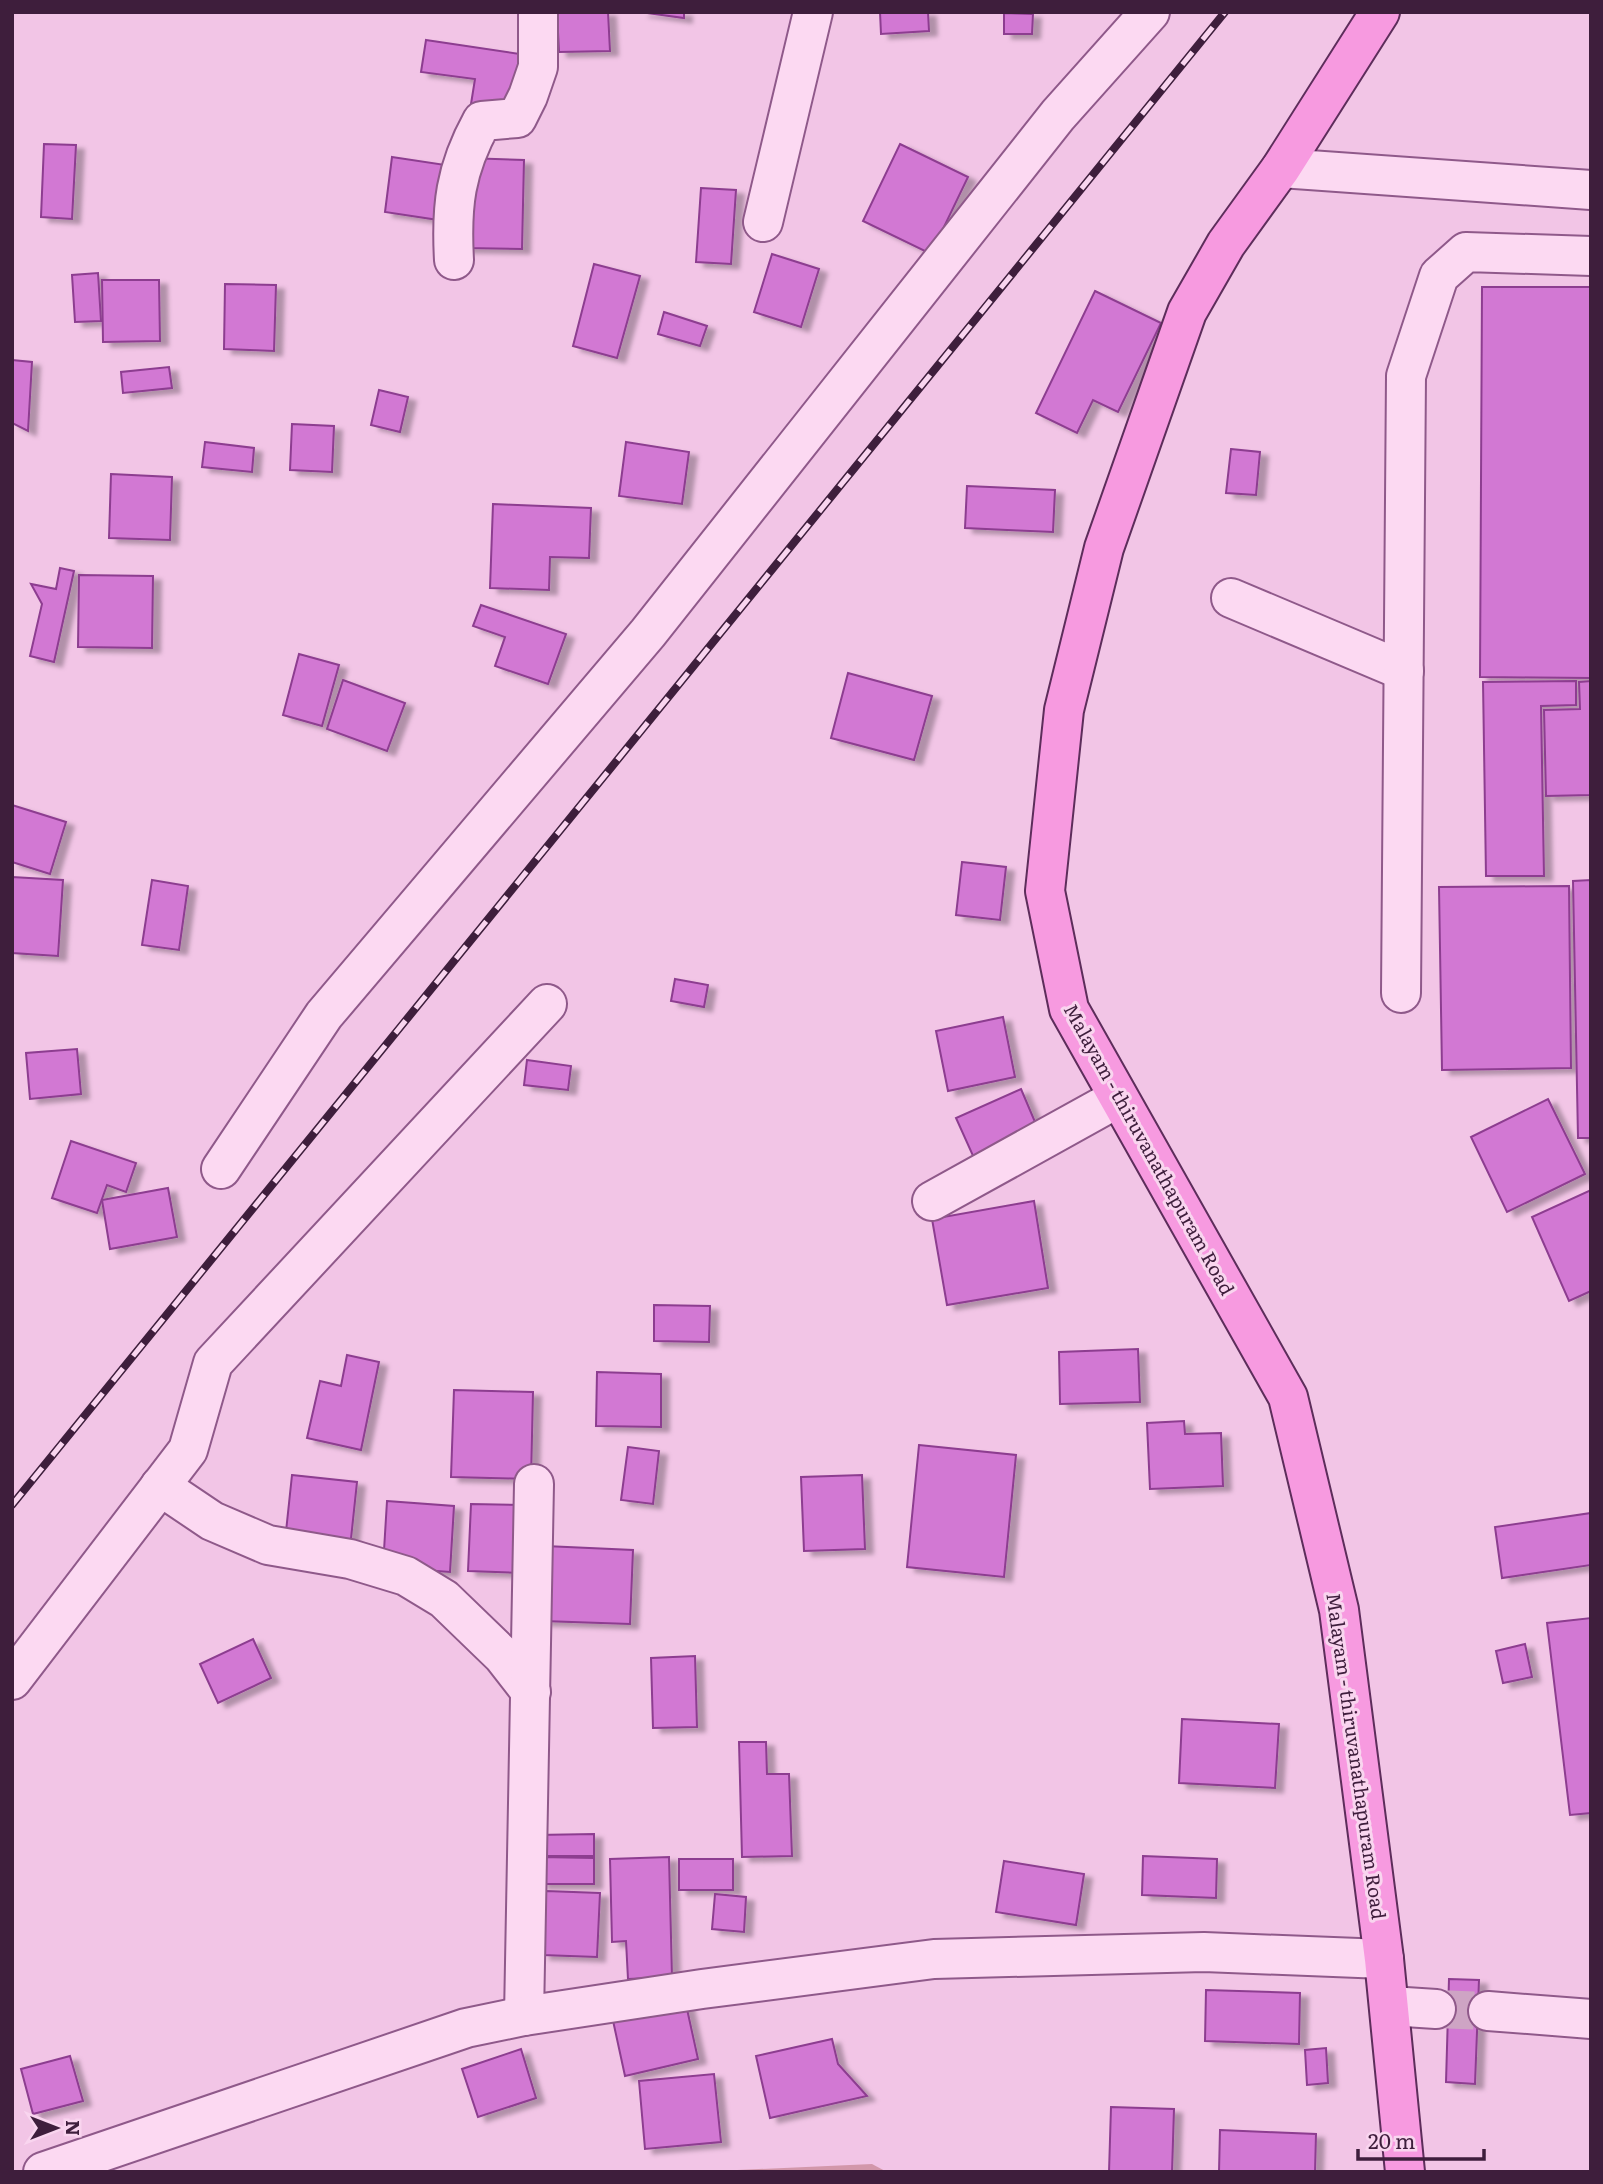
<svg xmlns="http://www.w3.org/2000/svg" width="1603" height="2184" font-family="Literata,serif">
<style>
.green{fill:#d297aa}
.building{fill:#d278d3;stroke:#8d3d90;stroke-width:2;filter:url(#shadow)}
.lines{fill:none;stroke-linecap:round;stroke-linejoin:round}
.minor-tunnel{stroke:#cea4c4;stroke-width:38;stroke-dasharray:38 19;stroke-linecap:butt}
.minor-casing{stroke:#8f598a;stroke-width:42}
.major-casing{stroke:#5d2d5b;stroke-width:42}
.minor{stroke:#fcd9f2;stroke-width:38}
.major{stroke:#f79ae0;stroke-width:38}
.rail-casing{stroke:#3e1e3c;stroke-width:8}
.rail{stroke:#f9d5ef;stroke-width:5;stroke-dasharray:16;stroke-linecap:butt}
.labels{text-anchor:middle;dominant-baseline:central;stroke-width:6;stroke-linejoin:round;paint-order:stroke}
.street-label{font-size:19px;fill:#3e1e3c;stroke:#f9d5ef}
</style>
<defs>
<filter id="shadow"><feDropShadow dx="8" dy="4.5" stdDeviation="2" flood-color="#0004"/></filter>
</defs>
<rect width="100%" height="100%" fill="#f2c5e6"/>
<polygon class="green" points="872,2164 887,2172 694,2172"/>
<g class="building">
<polygon points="557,12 608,12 610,51 559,52"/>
<polygon points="640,12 684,12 684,18"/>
<polygon points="880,12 928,12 929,31 881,34"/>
<polygon points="1004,13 1033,14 1032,34 1004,34"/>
<polygon points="426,40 520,54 512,110 471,104 475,79 421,72"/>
<polygon points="44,144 76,145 72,219 41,217"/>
<polygon points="900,144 968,177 931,254 863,221"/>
<polygon points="392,157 452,166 445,221 385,212"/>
<polygon points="466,158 524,160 522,249 464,248"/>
<polygon points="701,188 736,190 731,264 696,262"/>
<polygon points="772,254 819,269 801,327 754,312"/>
<polygon points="594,264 640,276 617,358 573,346"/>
<polygon points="98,273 101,321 75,322 72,275"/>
<polygon points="102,280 159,280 160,341 103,342"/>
<polygon points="225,284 276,285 274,351 224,349"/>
<polygon points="1482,287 1591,287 1591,678 1480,677"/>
<polygon points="1095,291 1161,323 1118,412 1093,400 1077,433 1036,413"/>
<polygon points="664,312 707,326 700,346 658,334"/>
<polygon points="12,360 32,362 28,431 12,423"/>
<polygon points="169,367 172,388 123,393 121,372"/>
<polygon points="379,390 408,397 400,432 371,425"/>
<polygon points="292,424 334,426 332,472 290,470"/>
<polygon points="205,442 254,448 252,472 202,467"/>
<polygon points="626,442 689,452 682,504 619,496"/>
<polygon points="1231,449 1260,452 1256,495 1226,493"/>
<polygon points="111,474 172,477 170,540 109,538"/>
<polygon points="967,486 1055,490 1053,532 965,528"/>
<polygon points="493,504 591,508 589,558 550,557 549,590 490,588"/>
<polygon points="60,568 74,571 54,662 30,656 42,604 31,584 56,589"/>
<polygon points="79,575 153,576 152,648 78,647"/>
<polygon points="481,605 566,634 548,684 495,666 505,637 473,626"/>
<polygon points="299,654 339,665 322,726 283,715"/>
<polygon points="848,673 932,696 914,760 831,738"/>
<polygon points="343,680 405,703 387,751 327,729"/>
<polygon points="1576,681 1576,705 1541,706 1544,876 1486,876 1483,682"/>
<polygon points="1591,681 1591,795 1546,796 1544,710 1580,709 1579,682"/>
<polygon points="12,805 66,822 50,874 12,862"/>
<polygon points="962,862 1006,867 1000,920 956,915"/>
<polygon points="12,877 63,880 58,956 12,953"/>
<polygon points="152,880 188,886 179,950 142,945"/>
<polygon points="1591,880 1591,1138 1578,1138 1573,881"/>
<polygon points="1569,886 1571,1068 1442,1070 1439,887"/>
<polygon points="675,979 708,985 704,1007 671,1001"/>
<polygon points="1003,1017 1015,1077 948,1091 936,1031"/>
<polygon points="77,1049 81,1094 30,1099 26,1053"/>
<polygon points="527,1060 571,1066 568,1090 524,1085"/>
<polygon points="1021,1089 1038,1129 974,1158 956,1118"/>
<polygon points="1548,1099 1585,1174 1507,1212 1471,1137"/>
<polygon points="71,1141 136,1163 126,1192 107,1185 97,1213 52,1198"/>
<polygon points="168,1188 177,1237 110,1249 102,1200"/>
<polygon points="1591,1190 1591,1291 1569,1301 1532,1217"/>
<polygon points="1034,1201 1048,1288 947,1305 932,1219"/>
<polygon points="654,1305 710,1306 709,1342 654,1341"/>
<polygon points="1138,1349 1140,1402 1060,1404 1059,1352"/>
<polygon points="347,1355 379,1362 361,1450 307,1438 320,1381 341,1386"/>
<polygon points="597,1372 661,1374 661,1427 596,1426"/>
<polygon points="454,1390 533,1392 531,1479 451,1477"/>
<polygon points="1184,1421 1185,1434 1221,1433 1223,1486 1150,1489 1147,1423"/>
<polygon points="919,1445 1016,1455 1004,1577 907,1567"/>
<polygon points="628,1447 659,1451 653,1504 621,1500"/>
<polygon points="292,1475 357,1482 350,1548 285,1541"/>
<polygon points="862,1475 865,1549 804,1551 801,1477"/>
<polygon points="387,1501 454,1506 450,1572 383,1567"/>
<polygon points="471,1504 524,1505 522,1573 468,1571"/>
<polygon points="1591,1513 1591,1565 1502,1578 1495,1527"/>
<polygon points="545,1546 633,1550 630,1624 543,1621"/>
<polygon points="1591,1618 1591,1813 1570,1815 1547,1623"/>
<polygon points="253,1639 271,1678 218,1703 200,1664"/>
<polygon points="1525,1644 1532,1677 1503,1683 1496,1651"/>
<polygon points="695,1656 697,1727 653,1728 651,1658"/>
<polygon points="1182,1719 1279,1724 1275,1788 1179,1783"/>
<polygon points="739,1742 766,1742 767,1774 789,1774 792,1856 742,1857"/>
<polygon points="594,1834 594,1856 536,1856 536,1835"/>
<polygon points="1143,1856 1217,1859 1216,1898 1142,1895"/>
<polygon points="540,1857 594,1858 594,1884 540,1884"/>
<polygon points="669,1857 672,1977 628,1979 626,1941 612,1942 610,1859"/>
<rect x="679" y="1859" width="54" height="31"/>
<polygon points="1004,1861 1084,1874 1076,1925 996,1912"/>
<polygon points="546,1891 600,1893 597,1957 542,1955"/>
<polygon points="715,1894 746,1897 744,1932 712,1929"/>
<polygon points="1449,1979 1479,1980 1475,2084 1446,2082"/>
<polygon points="1206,1990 1300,1993 1299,2044 1205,2041"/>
<polygon points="685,2000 698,2059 625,2076 612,2016"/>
<polygon points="832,2039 838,2064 867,2096 770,2118 756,2056"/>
<polygon points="1326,2048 1328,2083 1307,2085 1305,2050"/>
<polygon points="521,2049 536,2098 478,2117 462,2069"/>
<polygon points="70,2056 83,2101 33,2114 21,2069"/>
<polygon points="714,2074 721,2142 645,2149 639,2081"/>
<polygon points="1111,2107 1174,2109 1172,2172 1109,2172"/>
<polygon points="1220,2130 1316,2134 1315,2172 1219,2172"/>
</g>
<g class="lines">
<polyline class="minor-tunnel" points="1436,2009 1488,2011"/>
<g class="minor-casing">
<g id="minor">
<polyline points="1281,168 1591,190"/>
<polyline points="763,222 813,12"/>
<path d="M454,260C451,206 455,170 482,121L517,118L528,96L538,67V12"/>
<polyline points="1231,598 1404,671"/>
<polyline points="1401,993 1406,376 1439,276 1466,252 1591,256"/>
<polyline points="221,1169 324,1015 648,633 1058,115 1150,12"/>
<polyline points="932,1201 1118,1098"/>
<polyline points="160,1486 212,1521 268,1545 350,1559 406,1576 444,1599 503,1656 531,1692"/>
<polyline points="12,1680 188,1450 213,1363 547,1004"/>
<polyline points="1390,2006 1436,2009"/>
<polyline points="1488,2011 1591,2019"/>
<polyline points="524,2016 534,1484"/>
<polyline points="43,2172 466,2028 524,2016 702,1989 934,1959 1204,1952 1384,1959"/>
</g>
</g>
<g class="major-casing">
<polyline id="major" points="1380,12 1281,168 1226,244 1187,312 1104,548 1064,710 1045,891 1069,1009 1288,1397 1339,1610 1384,1959 1405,2172"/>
</g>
<use href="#minor" class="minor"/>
<use href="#major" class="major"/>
<g class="rail-casing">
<polyline id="rail" points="12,1505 1225,12"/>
</g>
<use href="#rail" class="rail"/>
</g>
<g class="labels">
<g class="street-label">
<text transform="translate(1150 1149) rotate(61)">Malayam - thiruvanathapuram Road</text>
<text transform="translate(1357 1756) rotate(82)">Malayam - thiruvanathapuram Road</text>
</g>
</g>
<rect width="1603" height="2184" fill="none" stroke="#3e1e3c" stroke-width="28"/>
<g transform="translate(56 2128) rotate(90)" stroke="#f9d5ef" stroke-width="5" paint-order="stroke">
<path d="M0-5L12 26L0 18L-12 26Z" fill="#3e1e3c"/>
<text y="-10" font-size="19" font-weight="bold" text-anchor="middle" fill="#3e1e3c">N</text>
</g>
<path d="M1358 2149v10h126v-10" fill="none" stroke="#3e1e3c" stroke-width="3.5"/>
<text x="1368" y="2149" font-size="21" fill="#3e1e3c" stroke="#f9d5ef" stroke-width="5" paint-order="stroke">20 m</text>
</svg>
